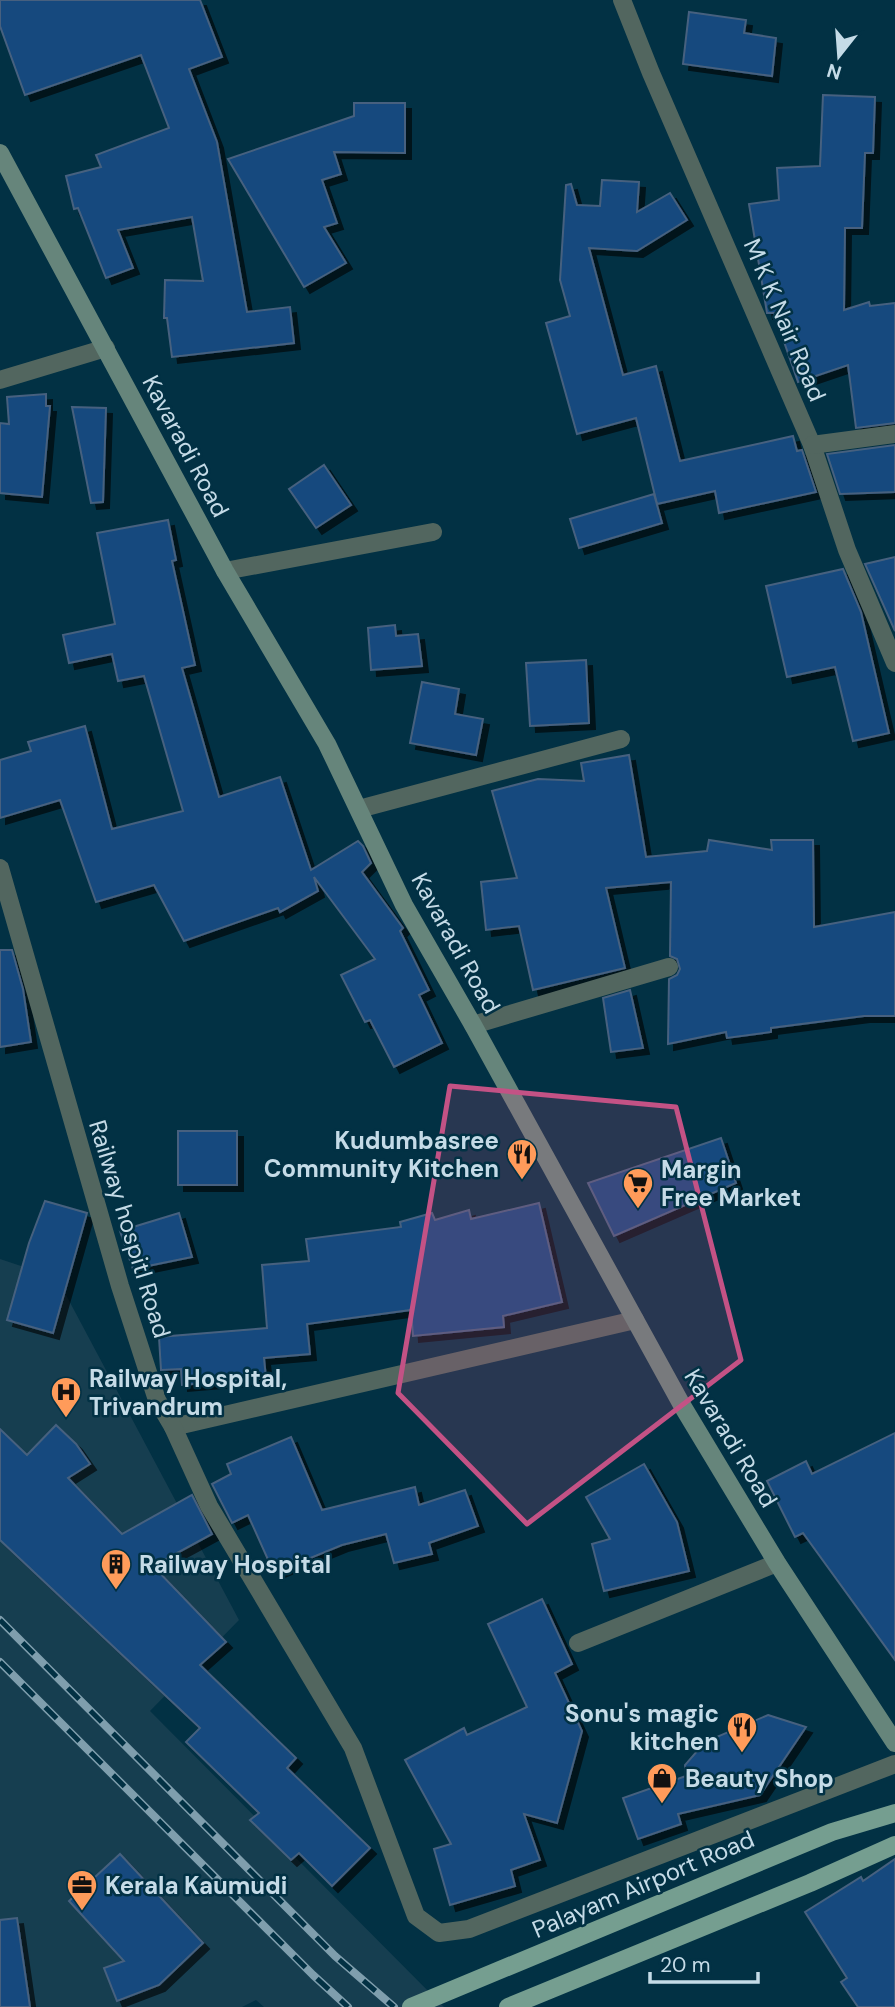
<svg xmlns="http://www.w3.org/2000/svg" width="895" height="2007" font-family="'DM Sans',sans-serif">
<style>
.built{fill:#163e50}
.building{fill:#144a7e;stroke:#46617f;stroke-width:2;filter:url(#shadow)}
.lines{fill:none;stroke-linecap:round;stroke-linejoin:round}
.service{stroke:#52665f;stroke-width:18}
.minor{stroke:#52665f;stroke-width:18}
.secondary{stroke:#66857b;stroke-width:18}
.primary{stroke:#759e90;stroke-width:18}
.rail-casing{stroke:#7f9ead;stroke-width:8}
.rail{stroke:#023144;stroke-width:5;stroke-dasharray:16;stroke-linecap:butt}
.marked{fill:#c35285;fill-opacity:0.2;stroke:#c35285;stroke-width:5;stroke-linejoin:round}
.labels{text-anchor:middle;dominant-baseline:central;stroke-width:5;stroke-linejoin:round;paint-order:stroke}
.street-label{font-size:24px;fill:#c5dbe7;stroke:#023144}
.poi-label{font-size:24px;font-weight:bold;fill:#c5dbe7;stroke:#023144;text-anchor:start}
</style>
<defs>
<filter id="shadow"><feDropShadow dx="6" dy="6" stdDeviation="0" flood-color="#0009"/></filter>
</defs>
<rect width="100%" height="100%" fill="#023144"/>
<polygon class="built" points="0,1259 57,1278 239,1620 150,1711 444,2007 264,2007 256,2000 242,2007 0,2007"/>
<g class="building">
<polygon points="0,0 200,0 222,57 189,69 217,142 247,312 290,307 294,343 172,357 167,318 164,318 165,280 203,281 192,217 118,230 133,268 106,278 78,208 74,209 66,176 101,167 96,155 169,128 141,55 25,95 0,26"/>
<polygon points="689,12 746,20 744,33 776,38 772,76 683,64"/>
<polygon points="823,95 875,97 873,153 865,153 862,228 845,228 844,310 869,302 870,306 895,303 895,423 856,428 848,365 798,382 774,313 767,313 749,204 779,200 777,168 820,166"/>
<polygon points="354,103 405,103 405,153 334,152 341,174 322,180 337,223 324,227 346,263 304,287 228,159 354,116"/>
<polygon points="602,180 639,182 637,212 670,193 687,220 637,251 589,248 623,375 656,366 680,461 793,436 797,451 802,450 816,492 719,513 715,491 657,504 636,418 577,434 546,323 570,316 560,280 566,185 571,184 577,205 600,206"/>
<polygon points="46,394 46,406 50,406 42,497 0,493 0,423 9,424 7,397"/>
<polygon points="72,407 106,408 103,502 91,503"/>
<polygon points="895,445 895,492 840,494 827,454"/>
<polygon points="324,465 351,505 316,528 289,489"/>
<polygon points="654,494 662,523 579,548 570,519"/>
<polygon points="168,520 176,560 172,561 195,665 182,668 219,797 280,777 311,870 358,841 363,846 371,863 362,872 403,928 400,931 429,990 419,995 442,1043 394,1067 370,1020 365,1022 341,975 375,959 314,877 318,891 280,912 278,908 184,941 154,885 96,902 60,800 0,818 0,760 31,751 28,742 85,726 112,829 183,811 144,676 118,681 112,654 69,663 63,635 115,624 97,533"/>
<polygon points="895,557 895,631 865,564"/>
<polygon points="843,569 861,612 889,733 853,741 835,667 787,677 766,586"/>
<polygon points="395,625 396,636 418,634 422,666 371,670 368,628"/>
<polygon points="586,660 589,723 530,726 526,663"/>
<polygon points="422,682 459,689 455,714 483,719 476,755 410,743"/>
<polygon points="629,755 646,857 707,851 709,840 772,850 771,840 813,840 814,927 895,912 895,1016 864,1016 771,1028 771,1032 727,1038 726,1032 668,1044 669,979 677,975 680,969 677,959 670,956 671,882 606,888 625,968 533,990 519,926 486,930 481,882 517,878 492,791 538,779 584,781 581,763"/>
<polygon points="0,950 12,950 23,989 31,1042 0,1047"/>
<polygon points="630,990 643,1048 611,1052 603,998"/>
<rect x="178" y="1131" width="59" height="54"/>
<polygon points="721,1138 736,1183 614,1236 588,1183"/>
<polygon points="45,1201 87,1213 53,1333 7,1320 29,1243"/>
<polygon points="539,1203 562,1302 503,1316 504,1327 413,1336 411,1310 307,1324 310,1354 264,1358 266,1378 182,1385 181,1369 161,1370 159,1337 267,1328 262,1265 309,1261 306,1239 401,1227 400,1222 432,1213 435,1220 469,1210 471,1219"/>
<polygon points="179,1213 192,1257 133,1269 120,1231"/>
<polygon points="56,1425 76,1444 90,1464 68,1478 122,1534 192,1495 212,1534 153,1566 226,1642 200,1665 296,1758 287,1768 370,1848 332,1886 299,1853 291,1860 250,1820 259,1813 186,1742 200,1728 0,1540 0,1429 27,1455"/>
<polygon points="895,1433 895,1660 803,1533 795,1537 767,1481 806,1461 812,1474"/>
<polygon points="291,1437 322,1510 415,1487 419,1505 465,1490 478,1526 429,1543 432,1554 394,1563 386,1534 342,1545 274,1573 248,1515 232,1523 212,1484 231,1474 227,1464"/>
<polygon points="644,1464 677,1522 689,1571 604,1591 592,1544 610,1539 586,1497"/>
<polygon points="542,1599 572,1664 555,1673 582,1731 557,1823 524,1814 540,1860 511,1870 515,1886 450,1905 434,1849 451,1844 405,1760 464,1728 467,1735 527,1707 488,1624"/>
<polygon points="768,1715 806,1727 760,1795 678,1814 681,1824 638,1839 623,1798 686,1776 685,1765 705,1742"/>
<polygon points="120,1854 203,1943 159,1985 117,2001 104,1968 124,1961 69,1901"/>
<polygon points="895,1859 895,2007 858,2007 841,1982 847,1978 805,1912 861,1877 863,1881"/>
<polygon points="17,1918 30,2007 0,2007 0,1920"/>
</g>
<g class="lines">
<polyline class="service" points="473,1025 669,967"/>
<g class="minor">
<polyline points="622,0 651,73 812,445 847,550 895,663"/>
<polyline points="0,380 106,348"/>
<polyline points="812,445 895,434"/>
<polyline points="225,571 433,532"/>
<polyline points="359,809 621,739"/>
<polyline points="0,868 120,1286 157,1400 173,1427 635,1320"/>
<polyline points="173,1427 209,1506 353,1748 416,1916 439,1933 469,1929 895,1764"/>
<polyline points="578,1643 777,1563"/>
</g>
<polyline class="secondary" points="0,153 225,571 327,744 404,905 473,1025 683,1407 777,1563 895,1743"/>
<g class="primary">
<polyline points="411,2007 832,1832 895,1813"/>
<polyline points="508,2007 810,1883 895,1845"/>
</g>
<g class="rail-casing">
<g id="rail">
<polyline points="0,1620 335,1956 394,2007"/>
<polyline points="0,1662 313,1975 348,2007"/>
</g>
</g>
<use href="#rail" class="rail"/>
</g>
<path class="marked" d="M450,1086L676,1107L741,1360L527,1524L398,1393Z"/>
<defs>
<g id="restaurant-pin" transform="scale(1.575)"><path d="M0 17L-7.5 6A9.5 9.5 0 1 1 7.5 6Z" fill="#ff9b5a" stroke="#023144"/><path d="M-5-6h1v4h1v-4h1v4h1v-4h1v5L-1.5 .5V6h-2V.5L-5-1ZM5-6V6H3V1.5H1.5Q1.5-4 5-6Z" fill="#111"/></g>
<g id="supermarket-pin" transform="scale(1.575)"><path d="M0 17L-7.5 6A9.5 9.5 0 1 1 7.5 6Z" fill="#ff9b5a" stroke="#023144"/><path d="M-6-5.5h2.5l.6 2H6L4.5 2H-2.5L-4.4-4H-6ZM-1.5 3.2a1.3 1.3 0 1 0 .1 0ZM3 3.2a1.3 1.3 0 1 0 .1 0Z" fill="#111"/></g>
<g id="hospital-pin" transform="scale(1.575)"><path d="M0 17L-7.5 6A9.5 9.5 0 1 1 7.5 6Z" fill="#ff9b5a" stroke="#023144"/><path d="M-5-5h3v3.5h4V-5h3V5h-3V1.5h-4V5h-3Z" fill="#111"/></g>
<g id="building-pin" transform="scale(1.575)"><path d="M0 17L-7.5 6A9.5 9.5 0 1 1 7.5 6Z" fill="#ff9b5a" stroke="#023144"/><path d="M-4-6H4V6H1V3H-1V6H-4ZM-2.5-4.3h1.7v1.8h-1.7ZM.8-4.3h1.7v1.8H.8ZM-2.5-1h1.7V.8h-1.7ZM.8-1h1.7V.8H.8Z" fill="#111"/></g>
<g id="shop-pin" transform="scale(1.575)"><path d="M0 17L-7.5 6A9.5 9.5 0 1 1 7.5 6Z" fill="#ff9b5a" stroke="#023144"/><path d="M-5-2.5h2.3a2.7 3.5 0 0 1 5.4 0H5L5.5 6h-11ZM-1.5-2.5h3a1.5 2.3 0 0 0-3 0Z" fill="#111"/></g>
<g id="office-pin" transform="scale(1.575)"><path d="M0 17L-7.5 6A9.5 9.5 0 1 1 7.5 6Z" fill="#ff9b5a" stroke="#023144"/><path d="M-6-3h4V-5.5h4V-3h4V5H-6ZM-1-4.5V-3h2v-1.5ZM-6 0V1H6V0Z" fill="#111"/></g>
</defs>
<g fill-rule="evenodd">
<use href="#restaurant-pin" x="522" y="1154"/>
<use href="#supermarket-pin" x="638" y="1183"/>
<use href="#hospital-pin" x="66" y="1392"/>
<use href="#building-pin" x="116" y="1564"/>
<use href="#restaurant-pin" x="742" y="1727"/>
<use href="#shop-pin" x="662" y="1778"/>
<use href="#office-pin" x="82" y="1885"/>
</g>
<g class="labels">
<g class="street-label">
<text transform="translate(785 320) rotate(67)">M K K Nair Road</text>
<text transform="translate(186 446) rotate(62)">Kavaradi Road</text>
<text transform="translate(456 943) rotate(61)">Kavaradi Road</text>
<text transform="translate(130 1229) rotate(73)">Railway hospitl Road</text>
<text transform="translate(731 1438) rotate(59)">Kavaradi Road</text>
<text transform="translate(643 1884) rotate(-23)">Palayam Airport Road</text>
</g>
<g class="poi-label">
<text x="499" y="1140" text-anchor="end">Kudumbasree<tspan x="499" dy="28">Community Kitchen</tspan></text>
<text x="661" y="1169">Margin<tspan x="661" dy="28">Free Market</tspan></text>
<text x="89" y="1378">Railway Hospital,<tspan x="89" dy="28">Trivandrum</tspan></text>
<text x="139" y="1564">Railway Hospital</text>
<text x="719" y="1713" text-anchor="end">Sonu's magic<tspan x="719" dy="28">kitchen</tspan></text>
<text x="685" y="1778">Beauty Shop</text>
<text x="105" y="1885">Kerala Kaumudi</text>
</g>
</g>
<g transform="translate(839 56) rotate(197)" stroke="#023144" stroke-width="5" paint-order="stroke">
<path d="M0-5L12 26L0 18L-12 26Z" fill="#c5dbe7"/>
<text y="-10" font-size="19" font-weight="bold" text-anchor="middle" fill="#c5dbe7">N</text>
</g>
<path d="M650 1972v10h108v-10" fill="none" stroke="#c5dbe7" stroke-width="3.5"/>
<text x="660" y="1972" font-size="21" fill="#c5dbe7" stroke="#023144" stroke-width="5" paint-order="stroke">20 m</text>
</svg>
